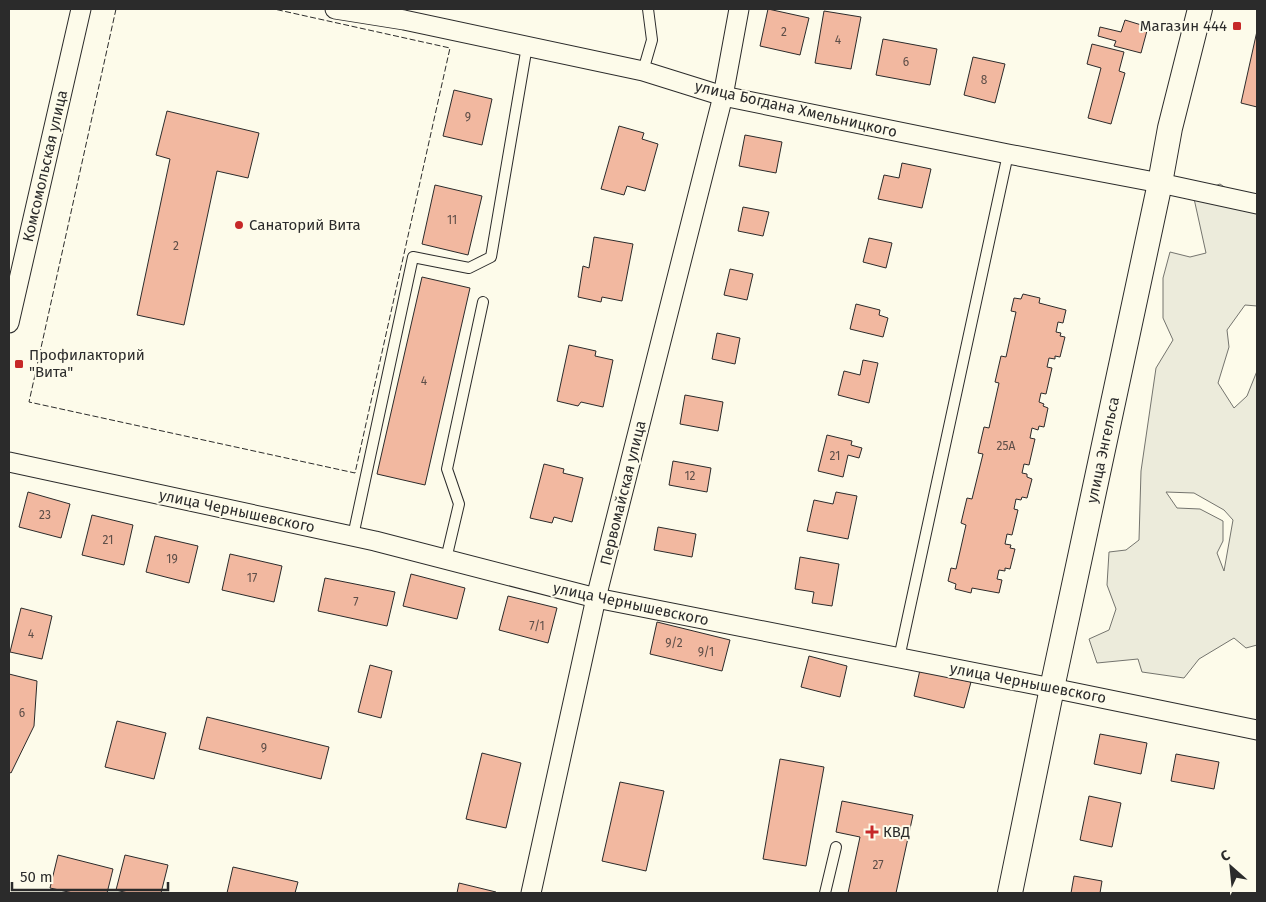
<svg xmlns="http://www.w3.org/2000/svg" width="1266" height="902" font-family="'Fira Sans',sans-serif">
<style>
.green{fill:#ecebdb;stroke:#74746e;fill-rule:evenodd}
.building{fill:#f2b8a0;stroke:#2b2b2b}
.lines{fill:none;stroke-linecap:round;stroke-linejoin:round}
.service-casing{stroke:#2b2b2b;stroke-width:12}
.minor-casing{stroke:#2b2b2b;stroke-width:21}
.tertiary-casing{stroke:#2b2b2b;stroke-width:26}
.service{stroke:#fdfbea;stroke-width:10}
.minor{stroke:#fdfbea;stroke-width:19}
.tertiary{stroke:#fdfbea;stroke-width:24}
.fence{stroke:#2b2b2b;stroke-width:1;stroke-dasharray:6 2.5;stroke-linecap:butt}
.poi-dot{fill:#c62828;stroke:#fdfbea;stroke-width:2}
.labels{text-anchor:middle;dominant-baseline:central;stroke-width:4;stroke-linejoin:round;paint-order:stroke}
.number-label{font-size:12px;fill:#5d4e48}
.poi-label{font-size:15px;fill:#2b2b2b;stroke:#fdfbea;text-anchor:start}
.street-label{font-size:15px;fill:#2b2b2b;stroke:#fdfbea}
</style>
<rect width="100%" height="100%" fill="#fdfbea"/>
<path class="green" d="M1220,184L1257,209V306L1245,305L1227,330L1229,347L1218,383L1234,408L1247,396L1257,371V645L1246,648L1234,638L1199,659L1184,678L1142,672L1138,659L1097,663L1089,639L1109,630L1116,609L1107,585L1109,552L1126,550L1139,540L1141,471L1156,368L1173,340L1163,318V278L1170,252L1190,257L1206,253L1193,194ZM1166,492L1194,493L1224,510L1233,520L1224,571L1217,553L1223,541V521L1200,509L1177,508Z"/>
<g class="building">
<polygon points="768,9 809,18 800,55 760,46"/>
<polygon points="824,11 861,17 851,69 815,63"/>
<polygon points="1125,20 1148,27 1141,53 1114,46 1116,41 1098,36 1100,27 1121,32"/>
<polygon points="1257,31 1257,107 1241,103"/>
<polygon points="883,39 937,49 930,85 876,75"/>
<polygon points="1092,44 1124,52 1119,71 1125,73 1111,124 1088,118 1101,68 1087,64"/>
<polygon points="973,57 1005,64 995,103 964,95"/>
<polygon points="454,90 492,99 482,145 443,136"/>
<polygon points="167,111 259,133 248,178 217,171 184,325 137,315 170,159 156,155"/>
<polygon points="619,126 644,133 642,139 658,144 645,191 627,186 624,195 601,189"/>
<polygon points="745,135 782,142 776,173 739,166"/>
<polygon points="902,163 931,169 922,208 878,199 884,175 899,178"/>
<polygon points="435,185 482,196 468,255 422,244"/>
<polygon points="743,207 769,212 763,236 738,231"/>
<polygon points="594,237 633,244 622,301 602,297 601,302 578,297 583,266 589,268"/>
<polygon points="869,238 892,243 886,268 863,262"/>
<polygon points="730,269 753,274 747,300 724,295"/>
<polygon points="422,277 470,288 425,485 377,474"/>
<polygon points="1023,294 1040,298 1039,303 1066,310 1063,323 1058,322 1056,332 1061,333 1060,336 1065,337 1060,357 1055,356 1055,359 1049,358 1047,367 1052,368 1046,394 1041,393 1039,402 1044,404 1043,406 1048,408 1044,427 1039,426 1038,430 1032,428 1030,438 1035,439 1029,465 1024,464 1022,473 1027,474 1027,477 1032,479 1027,498 1022,497 1021,500 1016,499 1014,509 1018,510 1012,535 1007,534 1005,544 1011,545 1010,548 1015,549 1010,569 1005,568 1005,571 999,570 997,579 1002,580 999,593 972,588 971,593 955,589 956,584 948,581 951,568 956,569 966,525 961,523 967,498 972,499 983,454 978,453 984,427 989,428 999,383 995,382 1001,356 1006,357 1016,312 1011,311 1014,298 1021,299"/>
<polygon points="856,304 880,310 879,315 888,318 883,337 850,329"/>
<polygon points="717,333 740,338 735,364 712,359"/>
<polygon points="569,345 596,351 595,356 613,360 603,407 581,402 578,406 557,401"/>
<polygon points="863,360 878,363 869,403 838,395 844,371 860,375"/>
<polygon points="685,395 723,402 718,431 680,424"/>
<polygon points="827,435 852,441 851,445 862,448 859,458 848,455 843,477 818,471"/>
<polygon points="673,461 711,468 707,492 669,485"/>
<polygon points="544,464 564,469 563,473 583,478 572,522 554,517 552,523 530,518"/>
<polygon points="28,492 70,504 61,538 19,527"/>
<polygon points="836,492 857,496 848,539 807,531 814,500 833,504"/>
<polygon points="92,515 133,525 124,565 82,555"/>
<polygon points="658,527 696,534 692,557 654,550"/>
<polygon points="155,536 198,546 189,583 146,572"/>
<polygon points="230,554 282,566 274,602 222,590"/>
<polygon points="800,557 839,564 832,606 812,603 814,592 795,589"/>
<polygon points="411,574 465,588 457,619 403,606"/>
<polygon points="325,578 395,592 387,626 318,611"/>
<polygon points="508,596 557,608 548,643 499,630"/>
<polygon points="21,608 52,616 42,659 10,652"/>
<polygon points="657,622 730,640 722,671 650,654"/>
<polygon points="809,656 847,666 840,697 801,687"/>
<polygon points="370,665 392,671 381,718 358,712"/>
<polygon points="920,670 971,682 964,708 914,696"/>
<polygon points="9,674 37,681 34,726 11,773 9,772"/>
<polygon points="207,717 329,747 321,779 199,749"/>
<polygon points="117,721 166,733 154,779 105,767"/>
<polygon points="1100,734 1147,743 1141,774 1094,764"/>
<polygon points="482,753 521,763 506,828 466,819"/>
<polygon points="1176,754 1219,762 1214,789 1171,781"/>
<polygon points="780,759 824,767 806,866 763,859"/>
<polygon points="620,782 664,791 646,871 602,861"/>
<polygon points="1089,796 1121,803 1112,847 1080,840"/>
<polygon points="842,801 913,815 896,893 848,893 860,837 836,832"/>
<polygon points="58,855 113,869 107,893 73,893 50,888"/>
<polygon points="125,855 168,865 161,893 128,893 116,890"/>
<polygon points="233,867 298,882 295,893 227,893"/>
<polygon points="1074,876 1102,881 1100,893 1071,893"/>
<polygon points="459,883 496,892 496,893 457,893"/>
</g>
<g class="lines">
<g class="service-casing">
<g id="service">
<polyline points="643,71 652,40 648,9"/>
<polyline points="353,536 413,257 469,268 491,257 527,46"/>
<polyline points="446,559 459,504 447,469 483,302"/>
<polyline points="899,658 1008,154"/>
<polyline points="825,893 836,847"/>
</g>
</g>
<g class="minor-casing">
<g id="minor">
<polyline points="335,9 404,20 643,71 723,96 1008,154 1160,183 1257,204"/>
<polyline points="9,323 81,9"/>
<polyline points="9,462 375,541 596,598 1052,688 1257,730"/>
<polyline points="531,893 596,598 723,96 739,9"/>
</g>
</g>
<g class="tertiary-casing">
<polyline id="tertiary" points="1010,893 1052,688 1160,183 1170,128 1200,9"/>
</g>
<use href="#service" class="service"/>
<use href="#minor" class="minor"/>
<use href="#tertiary" class="tertiary"/>
<polyline class="fence" points="116,9 29,402 355,473 450,48 274,9"/>
</g>
<g class="poi-dot">
<rect x="1232" y="21" width="10" height="10" rx="2.5"/>
<circle cx="239" cy="225" r="5"/>
<rect x="14" y="359" width="10" height="10" rx="2.5"/>
<path d="M869.5 824.5h5v5h5v5h-5v5h-5v-5h-5v-5h5z"/>
</g>
<g class="labels">
<g class="number-label">
<text x="784" y="32">2</text>
<text x="838" y="40">4</text>
<text x="906" y="62">6</text>
<text x="984" y="80">8</text>
<text x="468" y="117">9</text>
<text x="452" y="220">11</text>
<text x="176" y="246">2</text>
<text x="424" y="381">4</text>
<text x="1006" y="446">25А</text>
<text x="835" y="456">21</text>
<text x="690" y="476">12</text>
<text x="45" y="515">23</text>
<text x="108" y="540">21</text>
<text x="172" y="559">19</text>
<text x="252" y="578">17</text>
<text x="356" y="602">7</text>
<text x="537" y="626">7/1</text>
<text x="31" y="634">4</text>
<text x="674" y="643">9/2</text>
<text x="706" y="652">9/1</text>
<text x="22" y="713">6</text>
<text x="264" y="748">9</text>
<text x="878" y="865">27</text>
</g>
<g class="poi-label">
<text x="1227" y="26" text-anchor="end">Магазин 444</text>
<text x="249" y="225">Санаторий Вита</text>
<text x="29" y="355">Профилакторий<tspan x="29" dy="17">"Вита"</tspan></text>
<text x="883" y="832">КВД</text>
</g>
<g class="street-label">
<text transform="translate(796 109) rotate(13)">улица Богдана Хмельницкого</text>
<text transform="translate(45 166) rotate(-77)">Комсомольская улица</text>
<text transform="translate(1103 450) rotate(-78)">улица Энгельса</text>
<text transform="translate(623 493) rotate(-76)">Первомайская улица</text>
<text transform="translate(237 511) rotate(12)">улица Чернышевского</text>
<text transform="translate(631 604) rotate(12)">улица Чернышевского</text>
<text transform="translate(1028 683) rotate(11)">улица Чернышевского</text>
</g>
</g>
<rect width="1266" height="902" fill="none" stroke="#2b2b2b" stroke-width="20"/>
<g transform="translate(1231 867) rotate(333)" stroke="#fdfbea" stroke-width="4" paint-order="stroke">
<path d="M0-4L9 19L0 12L-9 19Z" fill="#2b2b2b"/>
<text y="-8" font-size="14" font-weight="bold" text-anchor="middle" fill="#2b2b2b">С</text>
</g>
<path d="M12 882v8h156v-8" fill="none" stroke="#2b2b2b" stroke-width="2.5"/>
<text x="20" y="882" font-size="15" fill="#2b2b2b" stroke="#fdfbea" stroke-width="4" paint-order="stroke">50 m</text>
</svg>
